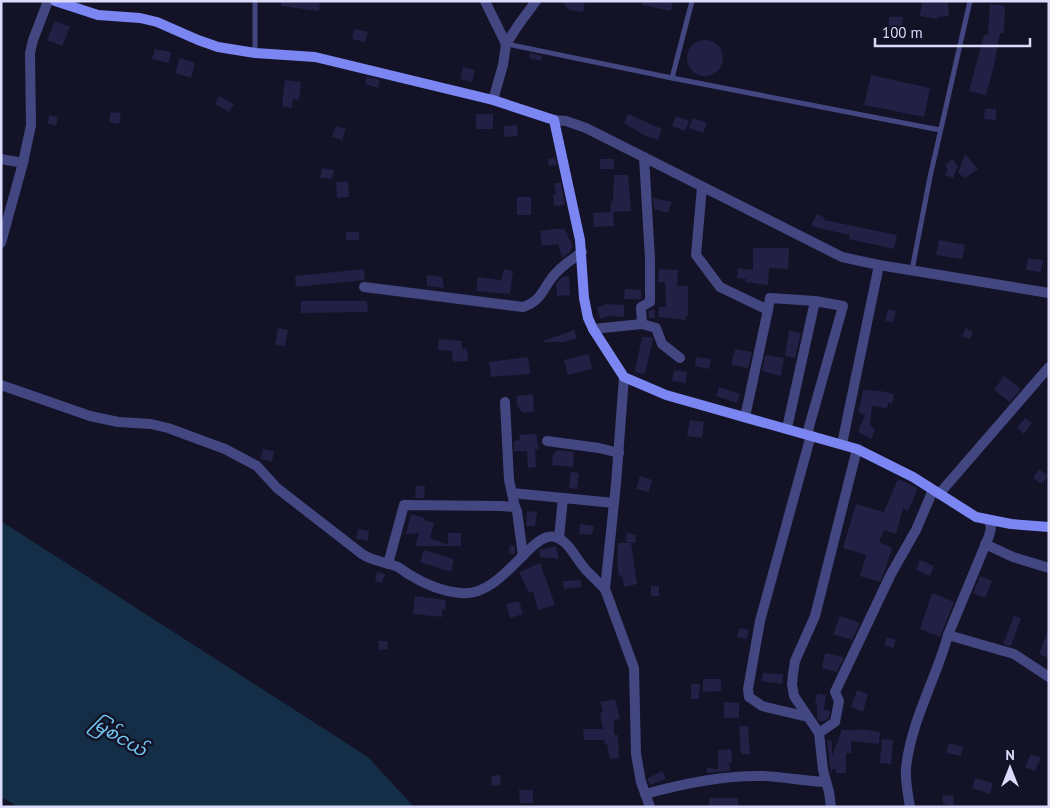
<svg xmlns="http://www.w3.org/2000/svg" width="1050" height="808" font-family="'PT Sans','Noto Sans Myanmar',sans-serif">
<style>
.water{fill:#142e48}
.building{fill:#232045}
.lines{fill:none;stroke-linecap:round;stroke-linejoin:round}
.lane{stroke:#424781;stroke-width:5}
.street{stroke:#424781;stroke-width:10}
.secondary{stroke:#7b86f2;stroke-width:10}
.labels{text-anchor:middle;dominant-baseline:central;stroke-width:5;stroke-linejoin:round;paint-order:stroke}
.water-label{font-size:18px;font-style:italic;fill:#72c6f2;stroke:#131226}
</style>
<rect width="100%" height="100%" fill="#131226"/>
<polygon class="water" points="1,521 368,757 414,807 19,807 1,797"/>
<g class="building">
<polygon points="281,1 320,1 319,11 281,6"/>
<polygon points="561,1 585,1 583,12 569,10"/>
<polygon points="642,1 673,1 671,11 642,5"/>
<polygon points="922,1 948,1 949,16 938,17 937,19 920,16"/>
<polygon points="990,4 1005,6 1004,33 1000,33 994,66 986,95 969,91 984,35 988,35"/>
<polygon points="889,17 903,17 902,28 888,28"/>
<polygon points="55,21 70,27 62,46 47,40"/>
<polygon points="354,29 368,32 365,42 352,39"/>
<circle cx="705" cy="58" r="18"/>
<polygon points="155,49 171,52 169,63 152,59"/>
<polygon points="530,53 542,56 541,61 529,58"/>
<polygon points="180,58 195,63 191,78 175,73"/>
<polygon points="463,67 475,70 472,82 460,79"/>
<polygon points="871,75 930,88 924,117 864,105"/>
<polygon points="367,77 380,80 378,88 365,84"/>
<polygon points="285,80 301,82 299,100 293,99 292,108 282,106"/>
<polygon points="219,96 234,104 229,112 215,104"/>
<polygon points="985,109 996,109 996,120 984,119"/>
<polygon points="111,112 121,113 119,124 109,122"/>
<rect x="476" y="114" width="17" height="15"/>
<polygon points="628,114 662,129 658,140 644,135 624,123"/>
<polygon points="49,115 58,117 56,126 48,124"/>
<polygon points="676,116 689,121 685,131 672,126"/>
<polygon points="693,118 707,123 703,133 689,128"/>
<polygon points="517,125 518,136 504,137 504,126"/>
<polygon points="336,126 346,129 342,140 332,137"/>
<polygon points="965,154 978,169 965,178 958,173"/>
<polygon points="555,157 557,165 549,166 548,159"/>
<rect x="600" y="159" width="14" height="10"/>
<polygon points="952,159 958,166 953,178 945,175 948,169 945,166"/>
<polygon points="322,168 334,170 332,179 320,178"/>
<polygon points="614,175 628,175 631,211 610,212 611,201 613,201"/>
<polygon points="348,181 349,197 337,198 336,182"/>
<polygon points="554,183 561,183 565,205 554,206 553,194 556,194"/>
<rect x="517" y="197" width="14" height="18"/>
<polygon points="653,198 672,202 668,213 654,209"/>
<polygon points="613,212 614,226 594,227 593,213"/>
<polygon points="817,214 825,218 824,220 897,235 894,249 849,239 850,235 818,228 811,225"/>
<polygon points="554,229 564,229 573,246 569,253 562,258 558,244 542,246 540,231"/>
<rect x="346" y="232" width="13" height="8"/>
<polygon points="939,240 965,245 962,259 936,255"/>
<polygon points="753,248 789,248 788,269 769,268 768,285 745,282 746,279 737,278 738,268 753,270"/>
<polygon points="1028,258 1043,260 1041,272 1026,270"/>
<polygon points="364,269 365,280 296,287 295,276"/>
<polygon points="504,269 513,271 510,294 476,291 478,277 501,280"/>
<polygon points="659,269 678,270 677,286 688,286 688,316 686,316 686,320 658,317 659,307 666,307 665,282 658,282"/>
<polygon points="427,275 442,277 444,288 427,286"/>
<polygon points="569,276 570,295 557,296 556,284 562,277"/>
<polygon points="625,289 641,290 641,299 624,299"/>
<polygon points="301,301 367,301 368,312 301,313"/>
<polygon points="607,304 624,305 624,317 608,316 600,319 597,308"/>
<polygon points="888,309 896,311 893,322 885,321"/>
<polygon points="650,310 655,310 655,318 649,318 648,311"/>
<polygon points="278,328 288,330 285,346 275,345"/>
<polygon points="966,328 973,332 970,339 962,336"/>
<polygon points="574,330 577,338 564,342 543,342 543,341"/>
<polygon points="789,330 801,333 795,358 785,356"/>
<polygon points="642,337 652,337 653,339 645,374 635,372"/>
<polygon points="439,339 462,341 462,349 467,348 468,361 453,362 452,351 438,350"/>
<polygon points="735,349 752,352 748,368 731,365"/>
<polygon points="589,354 592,369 568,375 564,360"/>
<polygon points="765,355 784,358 781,376 762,371"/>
<polygon points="528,357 530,374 491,377 489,362"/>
<polygon points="696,357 711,359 709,369 695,366"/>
<polygon points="674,370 687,372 686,383 672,381"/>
<polygon points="1004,376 1021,389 1010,402 994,390"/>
<polygon points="719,387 740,394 737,403 716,396"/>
<polygon points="863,390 880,391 894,394 892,404 888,403 887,408 872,406 870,424 875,430 871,439 858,432 865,415 858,412 861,402"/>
<polygon points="533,394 534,412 523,413 517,405 517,396"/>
<polygon points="1025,418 1032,423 1024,434 1017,428"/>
<polygon points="690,420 704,422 702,438 687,436"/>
<polygon points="536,434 539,449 535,450 536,467 528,468 527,451 514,451 514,441 520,440 519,435"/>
<polygon points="263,449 274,451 272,462 260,459"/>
<polygon points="556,450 574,452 573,467 552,465 553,454 555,453"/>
<polygon points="1039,469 1048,476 1041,484 1033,478"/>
<polygon points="571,472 579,473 577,489 569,488"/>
<polygon points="640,476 652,480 649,492 636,489"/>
<polygon points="898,479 918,488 908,511 903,508 896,534 884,530 879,542 892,548 885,570 880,582 860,576 866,555 843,548 856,504 884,512"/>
<polygon points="416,486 425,486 424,498 415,498"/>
<polygon points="527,511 537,512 535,526 526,526"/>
<polygon points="411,514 424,518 424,520 434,523 430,538 448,545 448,533 461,533 461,546 415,546 419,533 406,534"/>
<polygon points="580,524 594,526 592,535 579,534"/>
<polygon points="358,529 369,531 368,541 356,539"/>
<polygon points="627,533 636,535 635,543 626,542"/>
<polygon points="618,543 631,543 637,584 624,587 622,575 619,576 617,563"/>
<polygon points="510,545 515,546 515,554 509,554"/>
<polygon points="556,546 559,559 540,557 539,550"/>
<polygon points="424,550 454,559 451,572 420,562"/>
<polygon points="920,560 934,566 930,576 916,570"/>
<polygon points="540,563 555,605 538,610 533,591 529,593 519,572"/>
<polygon points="377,572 385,574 382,583 375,581"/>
<polygon points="980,576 992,581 985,598 973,593"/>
<polygon points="581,580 581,587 564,589 563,581"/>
<rect x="651" y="586" width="8" height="10"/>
<polygon points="932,593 954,602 940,637 920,629"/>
<polygon points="415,596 446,600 445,610 442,610 442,617 413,614"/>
<polygon points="519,601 523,614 510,618 506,604"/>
<polygon points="840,616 860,623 852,640 833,634"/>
<polygon points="1014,616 1021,618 1011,646 1003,644"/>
<polygon points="739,628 749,630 747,639 737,637"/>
<polygon points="1048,630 1049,631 1049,658 1039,654"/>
<polygon points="887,637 896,640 893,648 884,645"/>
<polygon points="378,641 387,641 388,649 379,650"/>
<polygon points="825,653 844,657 837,672 822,668"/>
<polygon points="763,673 783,674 782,684 761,681"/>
<polygon points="703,679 721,679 721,691 703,692"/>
<polygon points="691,684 700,684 699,699 691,699"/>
<polygon points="857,690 868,694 863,712 851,707"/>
<polygon points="817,694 826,695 824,710 830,711 829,718 824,721 819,721 817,718 817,704 815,704"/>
<polygon points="615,699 620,719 614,720 614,735 618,735 619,758 610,759 607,744 604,744 605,740 584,740 583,729 603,729 600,713 603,712 600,702"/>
<polygon points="724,702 739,703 739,718 724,718"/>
<polygon points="739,726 748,726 750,754 741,754"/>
<polygon points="861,729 880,732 879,744 851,741 851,753 846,753 846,773 836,773 836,769 832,769 831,775 827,740 832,741 832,756 842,730 861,730"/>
<polygon points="882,739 893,740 891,764 880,763"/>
<polygon points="949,743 963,747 961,756 946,753"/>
<polygon points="731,749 732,763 729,763 730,771 707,773 707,768 718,769 718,750"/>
<polygon points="1031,754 1041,758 1035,771 1025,767"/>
<polygon points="662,771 666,779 650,785 647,779"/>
<polygon points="500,775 501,785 492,786 491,776"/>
<polygon points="975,778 993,783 990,794 972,788"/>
<polygon points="519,790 533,790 533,803 520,803"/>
<polygon points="953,795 954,806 943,804 942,796"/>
<rect x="709" y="798" width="29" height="9"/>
</g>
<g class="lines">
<g class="lane">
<polyline points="255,1 255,53"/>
<polyline points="507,44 672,78 940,130"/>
<polyline points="672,78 692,1"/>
<polyline points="912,270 930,177 970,1"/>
</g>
<g class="street">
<polyline points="485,1 506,44 503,65 493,100"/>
<polyline points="506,44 519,24 536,1"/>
<polyline points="554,120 566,121 586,128 842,257 879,265 1049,293"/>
<polyline points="1,159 23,163"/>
<polyline points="702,187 696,255 720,287 768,310 745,417"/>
<polyline points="1,243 23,163 31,125 30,53 33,40 48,1"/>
<path d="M364,287L523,307C543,301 543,286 556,273C563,265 573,259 582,252"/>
<polyline points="768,310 770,298 815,301 843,306 807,434"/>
<polyline points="642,324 641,307 650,302 650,259 644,157"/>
<polyline points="593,329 642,324 656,328 662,344 680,358"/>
<polyline points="624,377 616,484 605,589 634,668 636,754 641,782 650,807"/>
<path d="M1,385L90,416L118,422L151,424L168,428L225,449L257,466L277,488L362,554C376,563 385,561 398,567C402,569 406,573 410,575C424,584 444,592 461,593C502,598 531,530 555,537C569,541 576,559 586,570C592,576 598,582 605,589"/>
<polyline points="505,402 509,480 515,507 517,511 523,556"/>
<polyline points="787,428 815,301"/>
<polyline points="547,441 599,448 619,453"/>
<polyline points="842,444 879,265"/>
<polyline points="512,493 563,498 559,538"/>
<polyline points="939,494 1049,367"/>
<polyline points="563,498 614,503"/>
<polyline points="985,544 1013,557 1049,568"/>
<polyline points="388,564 404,505 501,506 515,507"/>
<polyline points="948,635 1014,654 1049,677"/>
<polyline points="808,717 762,706 749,697 748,689 760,621 811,435"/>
<polyline points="819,733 794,696 792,684 793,674 795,661 815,616 857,449"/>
<path d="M645,794C681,784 727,775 764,776C784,777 805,781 825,782"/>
<polyline points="831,807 829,792 823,770 819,733 835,722 839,701 835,692 891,574 916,530 933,490"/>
<path d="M910,807C908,795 905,780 906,768C911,721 936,679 948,635L989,536L991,528L989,520"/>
</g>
<polyline class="secondary" points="55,1 98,15 140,18 157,22 198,40 218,47 255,53 315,57 493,100 554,120 580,240 584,298 588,318 593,329 624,377 666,395 857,449 913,477 976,517 1011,524 1049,527"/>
</g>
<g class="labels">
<g class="water-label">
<text transform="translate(119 736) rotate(31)">မြစ်ငယ်</text>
</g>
</g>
<rect width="1050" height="808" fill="none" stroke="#dbdbfc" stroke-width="5"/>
<g transform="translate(1010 768)" stroke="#131226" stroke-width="4" paint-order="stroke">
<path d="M0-4L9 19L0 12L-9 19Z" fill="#dbdbfc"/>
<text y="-8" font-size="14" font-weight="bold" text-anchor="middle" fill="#dbdbfc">N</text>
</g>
<path d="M875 38v8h155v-8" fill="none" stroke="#dbdbfc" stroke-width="2.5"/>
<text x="882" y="38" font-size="15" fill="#dbdbfc" stroke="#131226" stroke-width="4" paint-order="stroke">100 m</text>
</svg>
